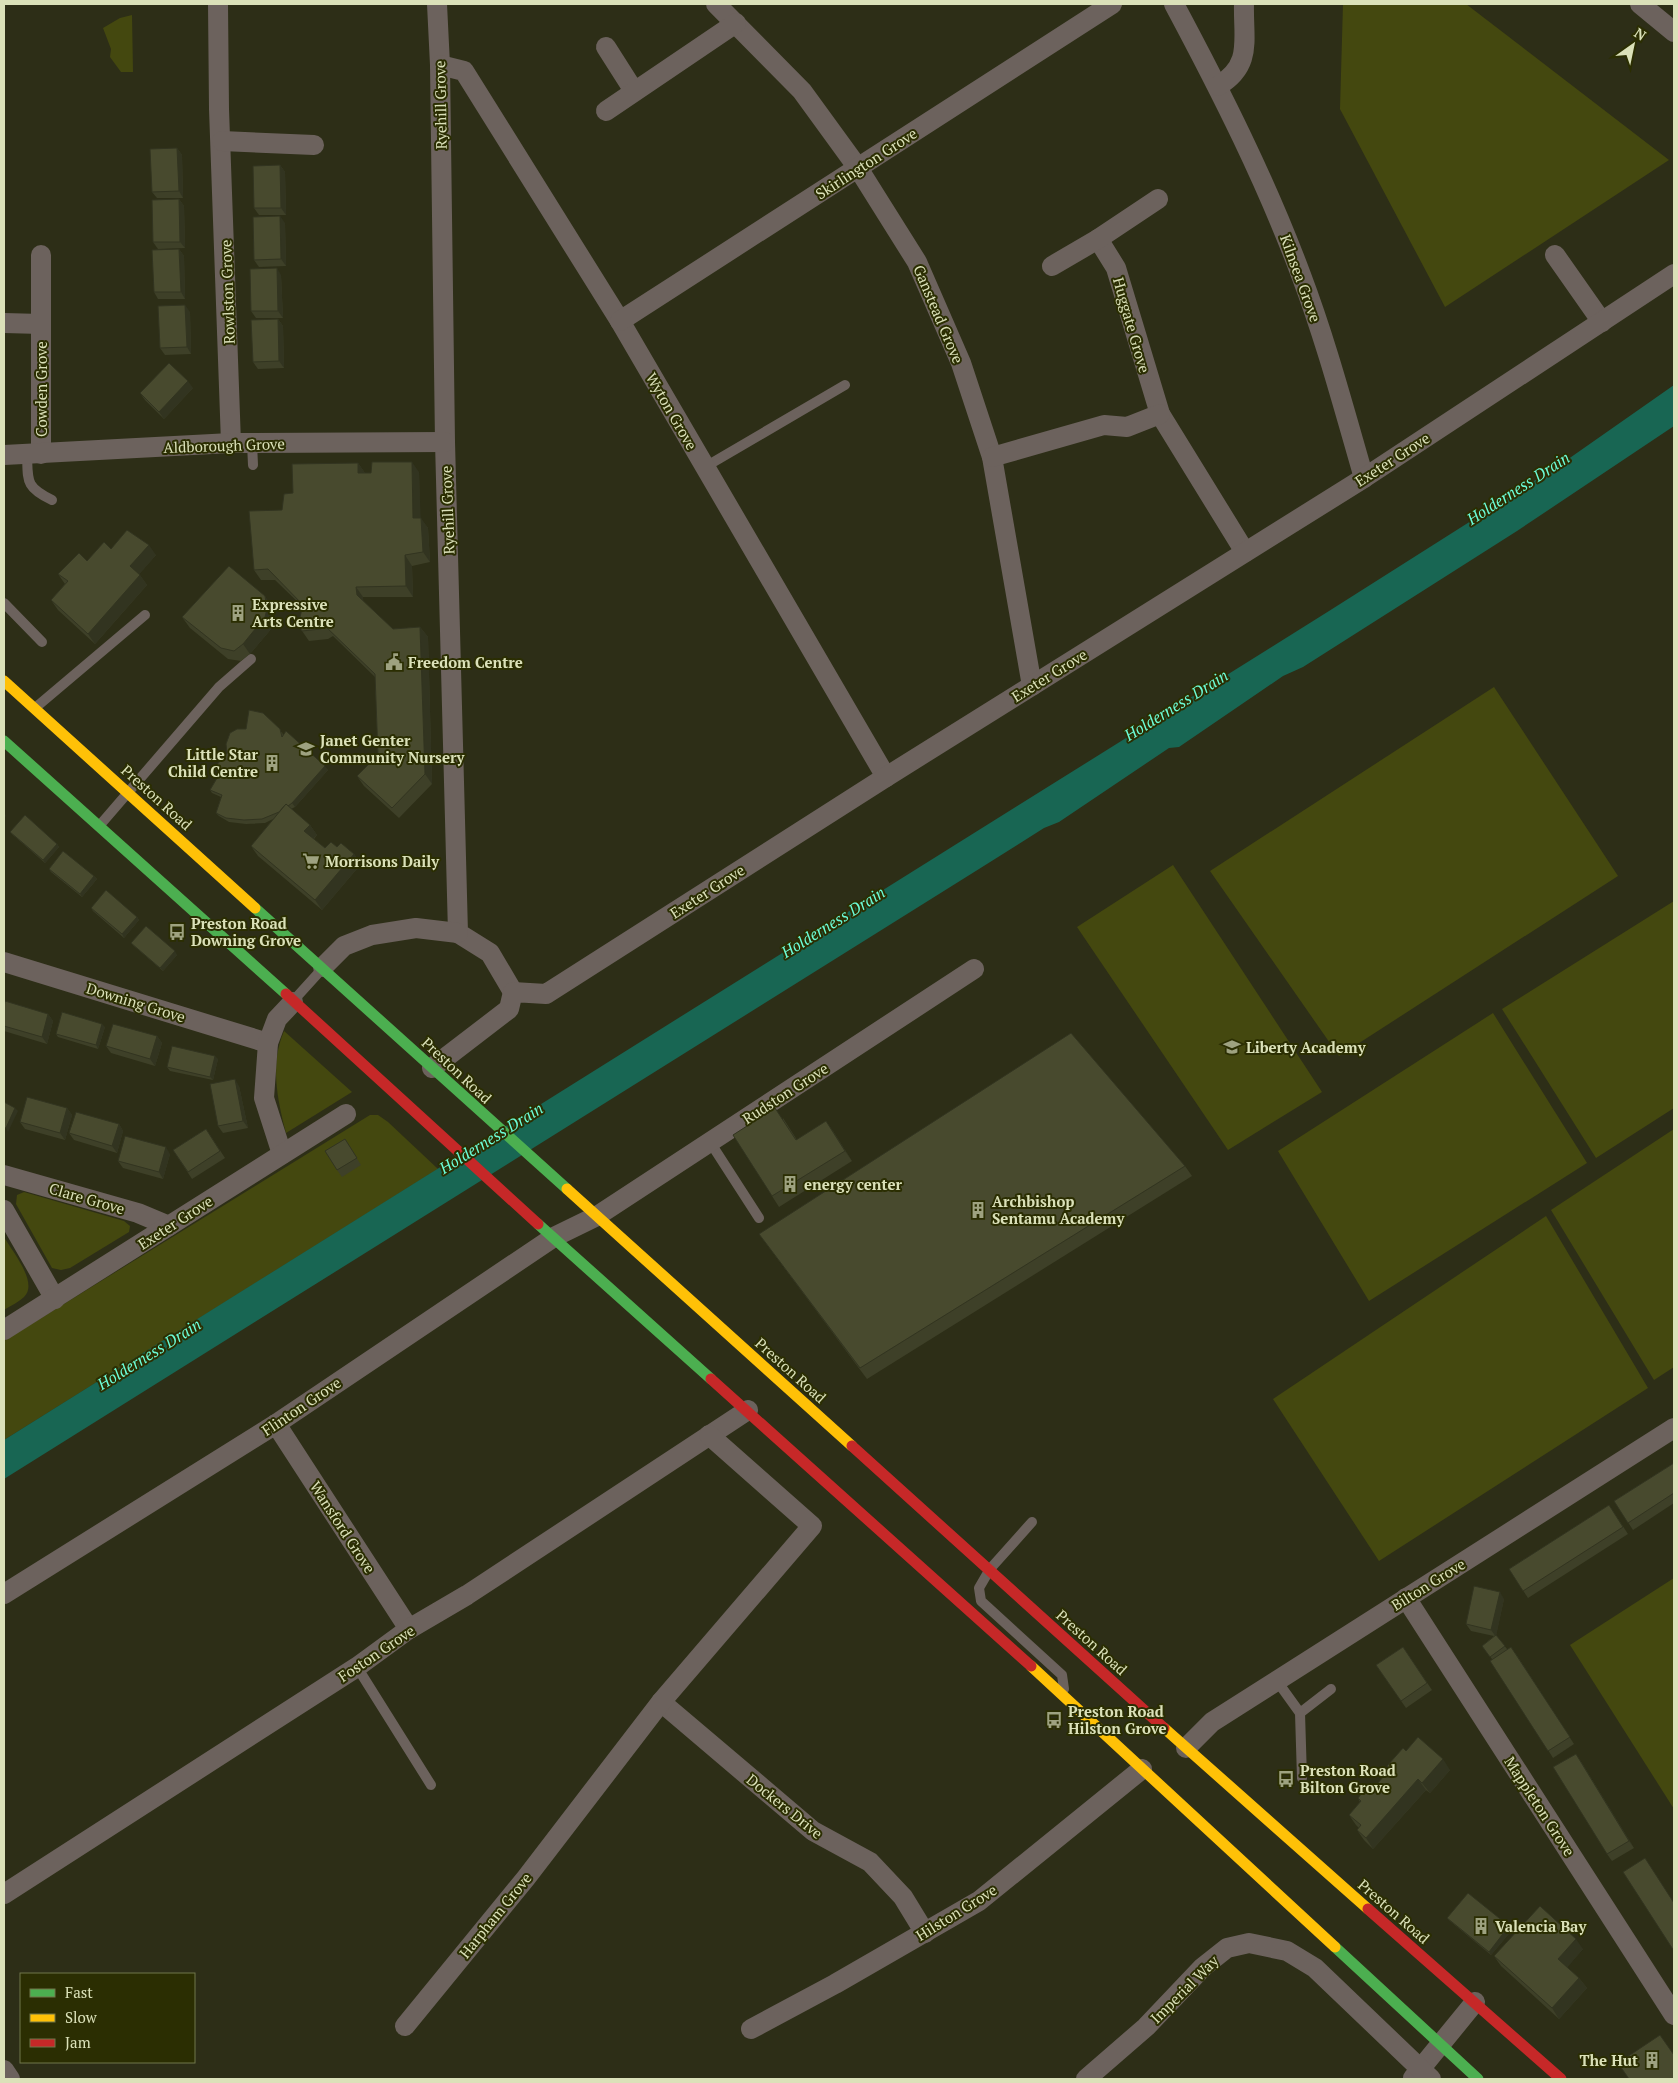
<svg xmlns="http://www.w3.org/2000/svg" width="1678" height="2083" font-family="'PT Serif',serif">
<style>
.green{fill:#44480f}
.water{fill:#186653}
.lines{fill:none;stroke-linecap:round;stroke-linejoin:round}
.lane{stroke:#6c625d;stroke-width:10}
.street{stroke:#6c625d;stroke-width:20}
.fast{stroke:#4caf50;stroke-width:11}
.slow{stroke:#ffc107;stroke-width:11}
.jam{stroke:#c62828;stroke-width:11}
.wall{fill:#3e4028}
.shaded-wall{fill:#323420}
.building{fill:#484a2e;stroke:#323420}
.labels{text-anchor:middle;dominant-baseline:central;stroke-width:4;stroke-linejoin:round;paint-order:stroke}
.street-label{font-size:15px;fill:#dbe1b9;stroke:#2b2e02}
.poi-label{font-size:15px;font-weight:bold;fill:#dbe1b9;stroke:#2b2e02;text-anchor:start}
.water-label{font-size:16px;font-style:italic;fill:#6cfdd8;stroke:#2b2e02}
</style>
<rect width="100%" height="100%" fill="#2d2e17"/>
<g class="green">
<polygon points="1343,4 1466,4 1669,160 1445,307 1340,109"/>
<polygon points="132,15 133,72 121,72 110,57 111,49 103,28 120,18"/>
<polygon points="1494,687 1618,876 1339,1056 1210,871"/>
<polygon points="1173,865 1322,1092 1228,1150 1077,927"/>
<polygon points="1674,901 1674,1108 1596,1158 1502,1009"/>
<polygon points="1493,1013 1587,1163 1369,1301 1278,1151"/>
<path d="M284,1031L352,1092L286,1133C277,1099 270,1064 284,1031Z"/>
<polygon points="370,1115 378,1115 388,1122 438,1169 4,1440 4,1341"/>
<polygon points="1674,1129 1674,1367 1654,1380 1551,1210"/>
<polygon points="24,1192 124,1221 130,1226 129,1232 70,1268 61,1270 52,1268 16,1204 17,1195"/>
<polygon points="1546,1216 1648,1388 1379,1561 1273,1399"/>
<path d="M4,1237C12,1251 39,1283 24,1297C19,1302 10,1306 4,1310Z"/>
<polygon points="1674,1578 1674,1809 1570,1645"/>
</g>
<polygon class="water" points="1674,385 1674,426 1517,531 1303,667 1283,676 1179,747 1169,748 1059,822 1044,828 979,869 4,1479 4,1440 1329,611 1564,462"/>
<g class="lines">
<g class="lane">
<polyline points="252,443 253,465"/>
<path d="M27,454C28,481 25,487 52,500"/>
<polyline points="705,467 845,385"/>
<polyline points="4,603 42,642"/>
<polyline points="35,708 145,615"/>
<polyline points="100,825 219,687 251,659"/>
<polyline points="293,1001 322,969"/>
<polyline points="710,1142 759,1218"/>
<polyline points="1032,1522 990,1569 979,1588 981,1601 1062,1675 1064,1689"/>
<polyline points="357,1667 431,1785"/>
<polyline points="1277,1681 1300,1713 1302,1778"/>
<polyline points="1300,1713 1331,1689"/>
</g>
<g class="street">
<polyline points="218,4 219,109 231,443"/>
<polyline points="437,4 440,65 445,442 458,933 490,953 513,992"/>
<polyline points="716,4 802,91 858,168 917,262 961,363 992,457 1032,686"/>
<path d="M1174,4C1221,92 1266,181 1301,275C1326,341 1344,409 1364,478"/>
<polyline points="1640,4 1674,32"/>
<polyline points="606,47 634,91"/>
<polyline points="440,65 464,71 620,321 886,777"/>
<path d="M1218,86C1253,65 1243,40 1244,4"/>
<polyline points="606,111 736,23"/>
<polyline points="222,141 314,145"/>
<polyline points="1098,239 1116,268 1160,414 1245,552"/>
<polyline points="1555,255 1602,322"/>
<polyline points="1052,266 1098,239 1158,199"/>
<polyline points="620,321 1112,4"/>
<polyline points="4,323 41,324"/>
<polyline points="41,454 41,255"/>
<polyline points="4,455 231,443 445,442"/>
<polyline points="992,457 1104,425 1127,427 1160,414"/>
<polyline points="4,962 268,1043"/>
<polyline points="323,967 344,946 372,935 416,928 458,933"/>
<polyline points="432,1068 509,1009 513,992 546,994 886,777 1364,478 1674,274"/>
<polyline points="282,1154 264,1098 268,1043 277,1019 293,1002"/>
<polyline points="4,1175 138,1213 169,1226"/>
<polyline points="4,1210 55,1299"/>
<polyline points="4,1330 346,1114"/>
<polyline points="276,1424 409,1629"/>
<polyline points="4,1594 276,1424 554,1237 597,1216 974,969"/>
<polyline points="1406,1598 1674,2015"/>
<polyline points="661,1702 813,1831 870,1862 903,1897 925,1933"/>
<polyline points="1186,1748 1212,1722 1674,1428"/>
<polyline points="4,1894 357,1667 409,1629 467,1595 748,1410"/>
<polyline points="405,2026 526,1878 661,1702 812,1526 709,1435"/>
<polyline points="751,2029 835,1984 979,1901 1142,1769"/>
<polyline points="4,2070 10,2079"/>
<polyline points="1413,2078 1475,2002"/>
<polyline points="1086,2079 1146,2027 1203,1967 1227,1948 1249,1943 1287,1951 1315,1968 1431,2079"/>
</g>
<g class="fast">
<polyline points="4,741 286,994"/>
<polyline points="255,908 567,1189"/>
<polyline points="538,1224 711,1379"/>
<polyline points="1335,1947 1478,2079"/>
</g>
<g class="slow">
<polyline points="4,681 255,908"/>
<polyline points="567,1189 852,1446"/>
<polyline points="1031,1666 1335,1947"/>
<polyline points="1164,1728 1368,1909"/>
</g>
<g class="jam">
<polyline points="286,994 538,1224"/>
<polyline points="711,1379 1031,1666"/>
<polyline points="852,1446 1164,1728"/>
<polyline points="1368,1909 1561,2079"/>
</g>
</g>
<g class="wall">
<polygon points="177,148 182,155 183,198 157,198 152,192"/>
<polygon points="280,165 285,172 286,215 259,215 254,208"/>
<polygon points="179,199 184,206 185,248 158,249 153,242"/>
<polygon points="285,223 286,266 259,267 254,260"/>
<polygon points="179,249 184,256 185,299 158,299 154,292"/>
<polygon points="281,275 283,318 256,318 251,311"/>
<polygon points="190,312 191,354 165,355 160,348"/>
<polygon points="278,319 283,326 284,368 258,369 253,362"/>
<polygon points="193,388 164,419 145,400 140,393"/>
<polygon points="358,463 365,473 419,472 420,518 428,528 430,562 412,566 413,597 363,597 363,602 393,629 420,627 428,637 432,784 399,818 364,786 357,776 378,755 375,677 333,636 328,639 309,641 298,625 303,607 275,580 261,580 254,570 282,510 293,493"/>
<polygon points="111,549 156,555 139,574 147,585 95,644 58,610 51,600 65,584 58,574 87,561"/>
<polygon points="272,607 274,619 272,628 250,654 241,661 228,659 190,628 182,617"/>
<polygon points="282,732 283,735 328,770 295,807 291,809 310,825 317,835 314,839 325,848 337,847 354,854 361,864 322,910 258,856 251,846 273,819 265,823 246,824 229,822 219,816 216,813 221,797 212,793 210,790 219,774 214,768"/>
<polygon points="10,832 57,844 59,847 45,863 13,835"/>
<polygon points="49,869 94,876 97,879 82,897 51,872"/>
<polygon points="91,908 137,917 139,920 124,938 93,911"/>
<polygon points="131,943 177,955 163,971 134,946"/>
<polygon points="4,1007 48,1014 53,1021 47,1044 4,1031"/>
<polygon points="105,1027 98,1049 58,1037 56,1034"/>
<polygon points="157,1036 162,1043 155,1066 111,1053 106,1046"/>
<polygon points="218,1059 213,1080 170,1071 167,1067"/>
<polygon points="239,1086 248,1128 223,1133 218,1126"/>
<polygon points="67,1108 72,1115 65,1140 25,1129 20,1122"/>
<polygon points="783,1118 797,1140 833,1131 852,1161 779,1207 772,1196"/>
<polygon points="119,1124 123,1131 117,1153 74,1140 69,1133"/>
<polygon points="206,1129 225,1158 192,1179 173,1150"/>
<polygon points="345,1139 361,1165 342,1177 337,1170"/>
<polygon points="170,1154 163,1179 123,1168 118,1161"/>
<polygon points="1185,1166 1192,1176 867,1379 759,1234"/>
<polygon points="1674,1463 1674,1503 1633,1530 1614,1501"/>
<polygon points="1609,1505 1628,1534 1528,1598 1509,1569"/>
<polygon points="1504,1599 1496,1635 1507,1649 1516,1654 1574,1744 1553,1758 1492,1659 1482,1646 1494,1636 1471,1631 1466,1624"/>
<polygon points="1403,1647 1432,1690 1406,1708 1376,1665"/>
<polygon points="1406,1751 1450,1770 1430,1793 1426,1790 1373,1849 1364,1840 1357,1830 1359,1828 1356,1825 1349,1815 1360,1802 1358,1798 1371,1791 1390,1770 1387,1766"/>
<polygon points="1580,1760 1634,1848 1612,1861 1607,1854"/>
<polygon points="1447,1918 1512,1930 1491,1955 1450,1921"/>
<polygon points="1583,1949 1567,1967 1579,1978 1587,1988 1559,2019 1501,1966 1494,1956"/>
</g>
<g class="shaded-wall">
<polygon points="177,148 182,155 183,198 179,191"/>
<polygon points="280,165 285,172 286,215 281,208"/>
<polygon points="179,199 184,206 185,248 180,242"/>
<polygon points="280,216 285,223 286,266 281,259"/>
<polygon points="179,249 184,256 185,299 181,292"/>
<polygon points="277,268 281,275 283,318 278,311"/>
<polygon points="185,305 190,312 191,354 187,347"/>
<polygon points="278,319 283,326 284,368 279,361"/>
<polygon points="188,381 193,388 164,419 159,412"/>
<polygon points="412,462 419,472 421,528 413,518"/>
<polygon points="358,463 365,473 358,473"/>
<polygon points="421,518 428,528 430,562 423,552"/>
<polygon points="149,545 156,555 137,577 130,566"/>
<polygon points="405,555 412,566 413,597 406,586"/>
<polygon points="140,575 147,585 95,644 88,634"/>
<polygon points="356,587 363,597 364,606 357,595"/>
<polygon points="265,596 272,607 274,619 272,628 250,654 243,644"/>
<polygon points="420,627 428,637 432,784 425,774"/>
<polygon points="325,766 328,770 295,807 292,803"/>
<polygon points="4,812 6,816 4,818"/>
<polygon points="310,825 317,835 311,841 304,831"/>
<polygon points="57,844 59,847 45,863 43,860"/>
<polygon points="354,854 361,864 322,910 315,900"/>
<polygon points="94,876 97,879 82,897 80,894"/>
<polygon points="137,917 139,920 124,938 122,934"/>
<polygon points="175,951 177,955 163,971 160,968"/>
<polygon points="48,1014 53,1021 47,1044 42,1037"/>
<polygon points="102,1024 105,1027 98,1049 96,1045"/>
<polygon points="157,1036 162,1043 155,1066 150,1059"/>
<polygon points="215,1056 218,1059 213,1080 210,1077"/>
<polygon points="235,1079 239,1086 248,1128 243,1121"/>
<polygon points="15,1108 18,1111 8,1132 6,1128"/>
<polygon points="67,1108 72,1115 65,1140 60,1133"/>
<polygon points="826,1121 833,1131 852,1161 845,1151"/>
<polygon points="119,1124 123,1131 117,1153 112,1146"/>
<polygon points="166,1147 170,1154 163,1179 159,1172"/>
<polygon points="1500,1592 1504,1599 1496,1637 1491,1630"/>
<polygon points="1576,1754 1580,1760 1634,1848 1629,1841"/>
<polygon points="1443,1759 1450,1770 1430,1793 1422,1783"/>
<polygon points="1418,1779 1426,1790 1373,1849 1366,1838"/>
<polygon points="1509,1926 1512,1930 1491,1955 1489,1952"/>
<polygon points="1576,1939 1583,1949 1566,1969 1558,1959"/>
<polygon points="1579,1978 1587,1988 1559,2019 1552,2008"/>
</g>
<g class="building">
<polygon points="177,148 179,191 152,192 150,149"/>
<polygon points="280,165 281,208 254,208 253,166"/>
<polygon points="179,199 180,242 153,242 152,200"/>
<polygon points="280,216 281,259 254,260 253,217"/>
<polygon points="179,249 181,292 154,292 152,250"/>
<polygon points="277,268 278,311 251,311 250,269"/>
<polygon points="185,305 187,347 160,348 158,306"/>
<polygon points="278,319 279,361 253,362 251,320"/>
<polygon points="169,363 188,381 159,412 140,393"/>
<polygon points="372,462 412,462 413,518 421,518 423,552 405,555 406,586 356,587 357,595 393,629 420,627 425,774 392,808 357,776 378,755 375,674 325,626 321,629 302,631 298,625 303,605 268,569 254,570 249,511 282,510 284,494 293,493 292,464 358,463 358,473 371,473"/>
<polygon points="127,530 149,545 130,566 140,575 88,634 51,600 68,581 58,574 79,553 87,561 104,542 111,549"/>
<polygon points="229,566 265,596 267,609 265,617 243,644 234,651 221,648 182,617"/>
<polygon points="249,710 263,713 280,729 282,737 286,731 325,766 292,803 288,806 286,804 279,812 262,819 244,820 226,818 216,813 222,795 210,790 220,773 214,768 227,753 226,744 230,733 237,729 246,729"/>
<polygon points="286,804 310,825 304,831 325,848 331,842 337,847 341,843 354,854 315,900 251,846"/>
<polygon points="25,815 57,844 43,860 10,832"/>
<polygon points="63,851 94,876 80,894 49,869"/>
<polygon points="106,890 137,917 122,934 91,908"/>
<polygon points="146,926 175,951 160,968 131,943"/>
<polygon points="5,1001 48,1014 42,1037 4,1026 4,1007"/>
<polygon points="62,1012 102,1024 96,1045 56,1034"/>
<polygon points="113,1024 157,1036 150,1059 106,1046"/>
<polygon points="1071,1033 1185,1166 860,1368 759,1234"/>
<polygon points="172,1046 215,1056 210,1077 167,1067"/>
<polygon points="235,1079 243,1121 218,1126 210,1084"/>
<polygon points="27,1097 67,1108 60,1133 20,1122"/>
<polygon points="4,1102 15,1108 6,1128 4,1127"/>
<polygon points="775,1108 796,1140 826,1121 845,1151 772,1196 733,1135"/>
<polygon points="76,1112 119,1124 112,1146 69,1133"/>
<polygon points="206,1129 220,1151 188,1172 173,1150"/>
<polygon points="125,1136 166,1147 159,1172 118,1161"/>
<polygon points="345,1139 357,1158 337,1170 325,1151"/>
<polygon points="1674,1463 1674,1493 1628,1523 1614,1501"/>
<polygon points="1609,1505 1623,1527 1523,1591 1509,1569"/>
<polygon points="1474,1586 1500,1592 1491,1630 1466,1624"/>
<polygon points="1496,1635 1505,1646 1490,1657 1482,1646"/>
<polygon points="1403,1647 1427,1683 1401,1701 1376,1665"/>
<polygon points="1511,1647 1570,1737 1548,1751 1490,1661"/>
<polygon points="1418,1737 1443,1759 1422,1783 1418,1779 1366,1838 1357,1830 1361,1825 1349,1815 1361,1801 1358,1798 1367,1787 1371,1791 1390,1769 1387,1766 1403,1748 1406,1751"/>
<polygon points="1576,1754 1629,1841 1607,1854 1553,1767"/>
<polygon points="1645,1858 1674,1903 1674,1951 1623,1872"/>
<polygon points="1468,1893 1509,1926 1489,1952 1447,1918"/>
<polygon points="1540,1906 1576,1939 1558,1959 1579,1978 1552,2008 1494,1956"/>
<polygon points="1660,2035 1674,2055 1674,2079 1629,2079 1618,2063"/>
</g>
<defs>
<g id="building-bare" transform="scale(1.35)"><path d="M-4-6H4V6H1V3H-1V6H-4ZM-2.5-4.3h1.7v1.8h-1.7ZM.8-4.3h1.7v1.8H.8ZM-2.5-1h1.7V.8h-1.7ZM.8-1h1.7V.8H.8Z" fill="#9ea280" stroke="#2b2e02" stroke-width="2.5" paint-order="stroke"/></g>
<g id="civic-bare" transform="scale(1.35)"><path d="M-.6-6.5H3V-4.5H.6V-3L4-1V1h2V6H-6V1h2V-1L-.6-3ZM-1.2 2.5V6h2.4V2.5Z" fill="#9ea280" stroke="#2b2e02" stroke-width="2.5" paint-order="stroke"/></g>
<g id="school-bare" transform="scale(1.35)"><path d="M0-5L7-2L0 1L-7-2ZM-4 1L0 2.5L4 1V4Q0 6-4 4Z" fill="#9ea280" stroke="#2b2e02" stroke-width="2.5" paint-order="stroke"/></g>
<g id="supermarket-bare" transform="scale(1.35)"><path d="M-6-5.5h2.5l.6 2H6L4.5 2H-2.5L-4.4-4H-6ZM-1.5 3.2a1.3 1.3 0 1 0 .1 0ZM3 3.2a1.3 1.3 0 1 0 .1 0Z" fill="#9ea280" stroke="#2b2e02" stroke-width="2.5" paint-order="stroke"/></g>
<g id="bus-bare" transform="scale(1.35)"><path d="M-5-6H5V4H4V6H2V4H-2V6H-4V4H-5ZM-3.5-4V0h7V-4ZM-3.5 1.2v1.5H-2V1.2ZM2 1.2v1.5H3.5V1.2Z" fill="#9ea280" stroke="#2b2e02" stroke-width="2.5" paint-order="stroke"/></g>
</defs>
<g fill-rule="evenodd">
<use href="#building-bare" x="238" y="613"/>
<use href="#civic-bare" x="394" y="662"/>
<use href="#school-bare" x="306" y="749"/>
<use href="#building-bare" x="272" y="763"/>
<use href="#supermarket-bare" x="311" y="861"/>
<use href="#bus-bare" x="177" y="932"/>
<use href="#school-bare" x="1232" y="1047"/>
<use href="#building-bare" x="790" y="1184"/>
<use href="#building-bare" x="978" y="1210"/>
<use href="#bus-bare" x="1054" y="1720"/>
<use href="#bus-bare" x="1286" y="1779"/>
<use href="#building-bare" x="1481" y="1926"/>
<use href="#building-bare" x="1652" y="2060"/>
</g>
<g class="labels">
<g class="street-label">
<text transform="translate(440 105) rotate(-91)">Ryehill Grove</text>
<text transform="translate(866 163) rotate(-33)">Skirlington Grove</text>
<text transform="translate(1301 278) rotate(70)">Kilnsea Grove</text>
<text transform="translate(227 292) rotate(-92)">Rowlston Grove</text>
<text transform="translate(939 314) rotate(67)">Ganstead Grove</text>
<text transform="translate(1132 325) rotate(74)">Huggate Grove</text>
<text transform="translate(41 389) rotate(-90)">Cowden Grove</text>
<text transform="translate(672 411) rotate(60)">Wyton Grove</text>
<text transform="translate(224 445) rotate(-2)">Aldborough Grove</text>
<text transform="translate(1392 459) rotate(-33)">Exeter Grove</text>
<text transform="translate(447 510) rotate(-92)">Ryehill Grove</text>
<text transform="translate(1049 675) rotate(-32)">Exeter Grove</text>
<text transform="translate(157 797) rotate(42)">Preston Road</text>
<text transform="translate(707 891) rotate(-33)">Exeter Grove</text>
<text transform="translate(136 1002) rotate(17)">Downing Grove</text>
<text transform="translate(457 1070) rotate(43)">Preston Road</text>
<text transform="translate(785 1093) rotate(-33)">Rudston Grove</text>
<text transform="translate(87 1198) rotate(16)">Clare Grove</text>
<text transform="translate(175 1222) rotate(-33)">Exeter Grove</text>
<text transform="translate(791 1370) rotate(42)">Preston Road</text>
<text transform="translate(301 1406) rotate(-34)">Flinton Grove</text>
<text transform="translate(343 1527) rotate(57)">Wansford Grove</text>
<text transform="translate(1428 1584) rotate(-32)">Bilton Grove</text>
<text transform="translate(1092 1642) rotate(42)">Preston Road</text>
<text transform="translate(376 1653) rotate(-34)">Foston Grove</text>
<text transform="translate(785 1806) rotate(39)">Dockers Drive</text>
<text transform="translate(1540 1806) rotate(57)">Mappleton Grove</text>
<text transform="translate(1394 1911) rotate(41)">Preston Road</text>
<text transform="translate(956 1912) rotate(-32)">Hilston Grove</text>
<text transform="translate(495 1915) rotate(-51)">Harpham Grove</text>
<text transform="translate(1184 1989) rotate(-45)">Imperial Way</text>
</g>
<g class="poi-label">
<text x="252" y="604">Expressive<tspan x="252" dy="17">Arts Centre</tspan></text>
<text x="408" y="662">Freedom Centre</text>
<text x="320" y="740">Janet Genter<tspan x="320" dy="17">Community Nursery</tspan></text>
<text x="258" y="754" text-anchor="end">Little Star<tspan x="258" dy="17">Child Centre</tspan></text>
<text x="325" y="861">Morrisons Daily</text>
<text x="191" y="923">Preston Road<tspan x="191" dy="17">Downing Grove</tspan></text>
<text x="1246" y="1047">Liberty Academy</text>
<text x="804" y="1184">energy center</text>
<text x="992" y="1201">Archbishop<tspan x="992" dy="17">Sentamu Academy</tspan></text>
<text x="1068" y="1711">Preston Road<tspan x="1068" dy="17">Hilston Grove</tspan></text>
<text x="1300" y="1770">Preston Road<tspan x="1300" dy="17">Bilton Grove</tspan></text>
<text x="1495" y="1926">Valencia Bay</text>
<text x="1638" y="2060" text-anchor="end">The Hut</text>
</g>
<g class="water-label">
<text transform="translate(1518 488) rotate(-33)">Holderness Drain</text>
<text transform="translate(1176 705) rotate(-32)">Holderness Drain</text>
<text transform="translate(833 922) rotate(-32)">Holderness Drain</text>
<text transform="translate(491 1138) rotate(-32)">Holderness Drain</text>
<text transform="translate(149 1354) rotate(-32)">Holderness Drain</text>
</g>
</g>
<rect width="1678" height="2083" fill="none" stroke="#dbe1b9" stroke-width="10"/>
<rect x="20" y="1973" width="175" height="90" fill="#2b2e02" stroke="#71764b"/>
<rect x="30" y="1989" width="25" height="8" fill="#4caf50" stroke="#71764b"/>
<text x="65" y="1998" font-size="15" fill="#dbe1b9">Fast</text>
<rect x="30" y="2014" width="25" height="8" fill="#ffc107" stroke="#71764b"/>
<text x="65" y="2023" font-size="15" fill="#dbe1b9">Slow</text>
<rect x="30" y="2039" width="25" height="8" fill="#c62828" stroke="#71764b"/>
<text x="65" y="2048" font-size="15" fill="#dbe1b9">Jam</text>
<g transform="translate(1633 45) rotate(33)" stroke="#2b2e02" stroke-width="4" paint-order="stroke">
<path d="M0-4L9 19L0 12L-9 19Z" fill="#dbe1b9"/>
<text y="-8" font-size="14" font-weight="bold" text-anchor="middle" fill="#dbe1b9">N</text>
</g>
</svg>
